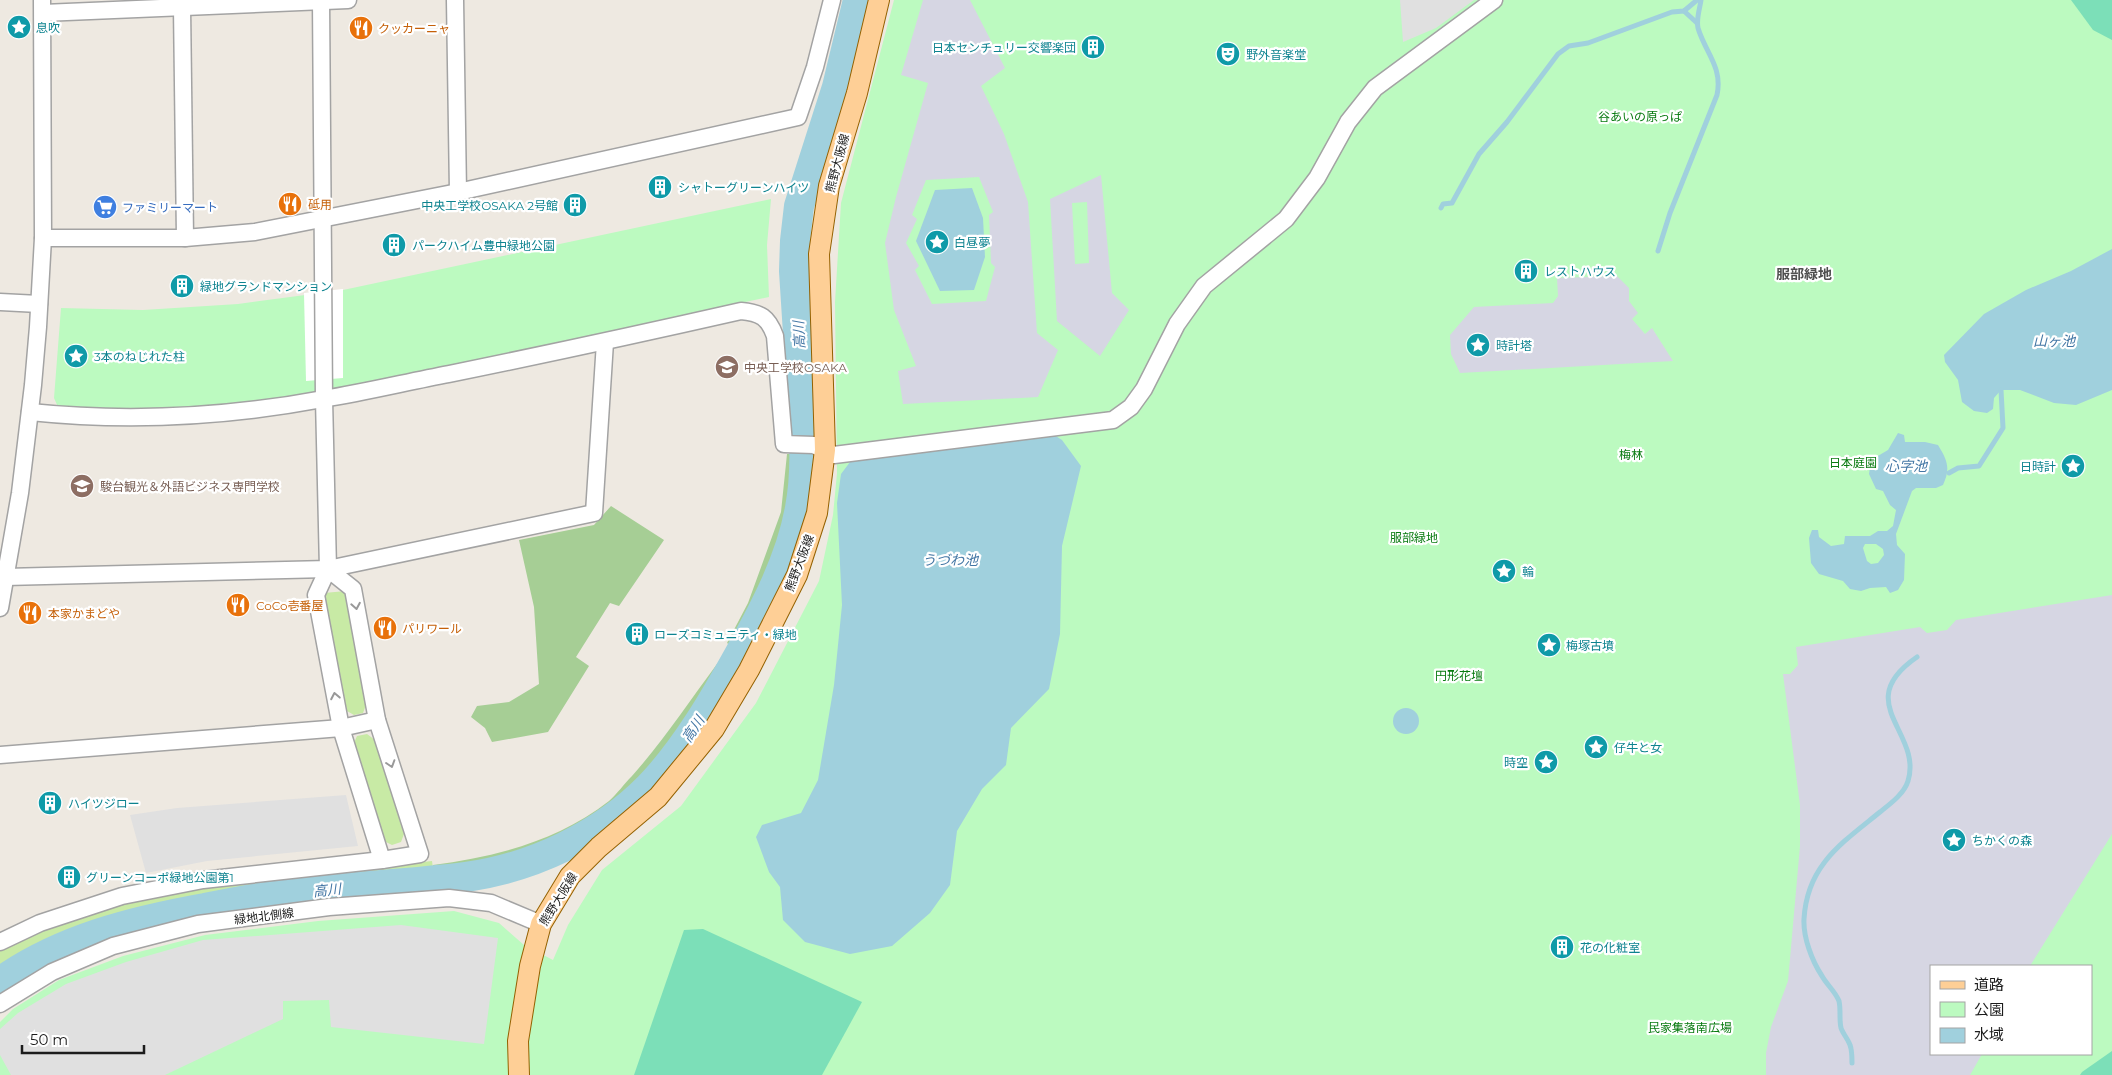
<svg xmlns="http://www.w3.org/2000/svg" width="2112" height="1075" font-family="Montserrat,'Noto Sans JP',sans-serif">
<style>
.grass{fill:#c8eaa5}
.forest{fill:#a6ce95}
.park{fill:#bcfac0;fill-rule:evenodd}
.pitch{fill:#7cdfb8}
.parking{fill:#e0e0e0}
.plaza{fill:#d6d6e3;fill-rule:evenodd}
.water{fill:#a0d0dd;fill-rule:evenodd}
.pier{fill:#fff}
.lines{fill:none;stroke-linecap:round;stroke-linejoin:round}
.stream{stroke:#a0d0dd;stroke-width:5}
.river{stroke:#a0d0dd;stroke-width:30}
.minor-casing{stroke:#a3a3a3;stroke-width:19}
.major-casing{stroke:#946100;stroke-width:22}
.minor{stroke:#fff;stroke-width:16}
.major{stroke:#fecf96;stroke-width:20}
.oneway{stroke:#999}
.labels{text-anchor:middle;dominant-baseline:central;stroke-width:4.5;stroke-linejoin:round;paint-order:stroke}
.culture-label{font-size:12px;fill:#0d838f;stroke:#fff;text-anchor:start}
.food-label{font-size:12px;fill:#c56008;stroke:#fff;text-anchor:start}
.park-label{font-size:12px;fill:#097b11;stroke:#fff}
.street-label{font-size:12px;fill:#1c1c1c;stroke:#fff}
.shop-label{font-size:12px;fill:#366cbe;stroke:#fff;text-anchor:start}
.education-label{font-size:12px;fill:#785e54;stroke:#fff;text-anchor:start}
.neighbourhood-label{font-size:14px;font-weight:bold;fill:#4f4f4f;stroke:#fff}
.water-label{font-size:14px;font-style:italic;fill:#4477a5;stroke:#fff}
</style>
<rect width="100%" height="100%" fill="#eee9e1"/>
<g class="grass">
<polygon points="346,591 366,705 363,713 354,715 347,711 324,593"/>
<polygon points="367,734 375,740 404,834 401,842 392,845 384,841 353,745 357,736"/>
<path d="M432,861L434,875C306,887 172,893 52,945C34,953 17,966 0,976V949L42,929L124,902L202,887Z"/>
</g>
<g class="forest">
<path d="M787,454H799C798,473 798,493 794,512C784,561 761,606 737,650L727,643L748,603L781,512Z"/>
<polygon points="611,506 664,540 619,606 610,603 576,657 589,666 548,732 492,742 485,728 471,717 477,706 509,702 539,684 534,607 519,540 594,525"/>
<path d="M717,664L725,670C700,708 678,752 646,785C589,843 513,868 434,875L433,865C495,857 558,841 609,801C617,794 624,784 632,776C663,741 689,702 717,664Z"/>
</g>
<g class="park">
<path d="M894,0H2112V1075H0V1022L13,1009L59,980L123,956L205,935L318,921L454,911L499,923L524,945L553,960L568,925L602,870L681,806L756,703L819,581L833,515L837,473L835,302L841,203ZM1931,966H2091V1054H1931Z"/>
<polygon points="771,199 767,245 769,297 349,387 266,401 202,407 124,409 58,407 54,398 61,308 143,310 238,304 343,290"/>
</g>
<g class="pitch">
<polygon points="2071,0 2112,0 2112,40 2093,30"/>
<polygon points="703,929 862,1002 822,1075 634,1075 684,930"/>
<polygon points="2112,1051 2112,1075 2080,1075 2082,1072"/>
</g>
<g class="parking">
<polygon points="1400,0 1474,0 1436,28 1403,42"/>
<polygon points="346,795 358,846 207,861 146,873 130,815 177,808"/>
<polygon points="401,925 498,938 484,1044 331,1027 329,1000 283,1001 283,1019 165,1075 11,1075 0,1055 0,1029 18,1013 66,984 126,962 203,940"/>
</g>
<g class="plaza">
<path d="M923,0H970L1005,68L981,86L1004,134L1028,202L1037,333L1058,350L1038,397L903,404L898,371L916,366L894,310L885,243L896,197L928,83L901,75ZM979,177L993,212L989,215L991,263L995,267L986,301L932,304L915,270L919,266L906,243L917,219L912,215L926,180Z"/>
<path d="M1101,175L1112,293L1129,310L1100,356L1057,321L1050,199ZM1087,202L1089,263L1075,264L1072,203Z"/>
<polygon points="1617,276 1629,288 1629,301 1638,313 1632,319 1645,334 1652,328 1673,361 1460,373 1451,354 1450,335 1474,307 1553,303 1558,296 1557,278"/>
<polygon points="2112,595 2112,834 2030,966 1931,966 1931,1054 1982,1054 1970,1075 1766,1075 1766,1053 1771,1027 1788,981 1800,846 1800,805 1783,674 1790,674 1798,665 1796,647 1920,627 1927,633 1947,630 1956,620"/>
</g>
<g class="water">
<polygon points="972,188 983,218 985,257 974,290 940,291 916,241 935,190"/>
<polygon points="2112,249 2112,390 2076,405 2054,403 2020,390 2001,390 1994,398 1993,409 1987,413 1974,411 1962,402 1958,380 1945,362 1944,355 1984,314 2026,290 2071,271"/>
<polygon points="1051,433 1062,440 1081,466 1062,546 1060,634 1049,689 1011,728 1006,765 982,789 957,831 950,885 930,913 892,946 850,954 805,942 783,920 780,887 769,872 756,837 762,825 801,813 818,780 834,685 842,605 837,503 841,474 850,462"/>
<path d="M1898,433L1904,435L1905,442H1925L1938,445C1947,460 1951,468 1943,485L1936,488H1916L1912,491L1896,534L1897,545L1905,554L1904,580L1898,590L1890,593L1886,587L1870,588L1861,591L1850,589L1843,581L1819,574L1811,563L1809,538L1812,530H1818L1819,537L1831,546L1844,544L1845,536H1870L1878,531H1887L1893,526L1896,510L1890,505L1883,491L1876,489L1869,474L1871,460L1888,450ZM1865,544H1876L1883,549L1884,555L1878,563L1871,564L1867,561L1863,548Z"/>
<circle cx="1406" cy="721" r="13"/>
</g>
<polygon class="pier" points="343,289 343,378 306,381 304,293"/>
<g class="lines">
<g class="stream">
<polyline points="1684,11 1697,23"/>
<polyline points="1441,208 1443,204 1452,203 1479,154 1507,122 1558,54 1569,46 1588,43 1672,12 1684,11 1697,0"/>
<path d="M1658,251L1670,213L1717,95C1723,67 1705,52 1698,28C1696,19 1700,8 1701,0"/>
<polyline points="1949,473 1958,468 1979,466 2003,428 2001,390"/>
<path d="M1852,1063C1852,1057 1852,1050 1850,1045C1848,1039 1843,1034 1841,1028C1839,1019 1841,1010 1839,1001C1835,991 1827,985 1822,976C1812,961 1803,937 1804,919C1807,865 1842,843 1880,812C1890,804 1904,794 1908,781C1923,732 1850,703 1917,657"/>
</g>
<path class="river" d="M0,982C60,939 133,921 205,908C229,903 254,898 279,895C341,886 404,885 466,877C532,868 602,835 649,787C685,750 715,698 740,653C765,608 791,559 800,508C807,471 804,434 802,396C799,354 797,312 794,271L795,241L799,206L837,87L858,0"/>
<g class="minor-casing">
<g id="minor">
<polyline points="455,0 458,192"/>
<polyline points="182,7 185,238"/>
<polyline points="43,13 348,0"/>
<polyline points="43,238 185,238 255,232 458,192 798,117 815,67 832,0"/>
<polyline points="0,302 39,304"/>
<path d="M30,412C127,422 227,417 323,399C366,392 407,382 449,374C547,354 644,333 741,311C761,313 768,317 775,336L784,444L814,445L834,455L1113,420L1131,407L1144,389L1177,324L1204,286L1286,219L1317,178L1348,122L1375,88L1494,0"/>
<polyline points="328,569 594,513 605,342"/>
<polyline points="328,569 316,595 341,728 382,860"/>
<polyline points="5,577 328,569 324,399 321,0"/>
<polyline points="0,608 20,493 33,385 38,327 43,238 42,0"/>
<polyline points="0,755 341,728 377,720"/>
<polyline points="0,942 40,923 122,896 203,880 382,860 420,854 377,720 353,589 328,569"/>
<polyline points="0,1004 52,972 113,946 198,924 329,907 449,898 491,903 541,924"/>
</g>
</g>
<g class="major-casing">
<polyline id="major" points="519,1075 518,1041 530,966 541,924 570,876 599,847 658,797 714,729 749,670 797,575 817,513 825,450 819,254 829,186 857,93 879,0"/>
</g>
<use href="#minor" class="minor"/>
<use href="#major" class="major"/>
</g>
<defs><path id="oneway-chevron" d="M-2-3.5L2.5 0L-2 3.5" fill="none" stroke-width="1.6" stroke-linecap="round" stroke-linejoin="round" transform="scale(1.25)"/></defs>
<g class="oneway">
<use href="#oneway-chevron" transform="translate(356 606) rotate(80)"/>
<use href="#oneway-chevron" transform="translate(335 696) rotate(-101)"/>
<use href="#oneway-chevron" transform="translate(391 764) rotate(72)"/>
</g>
<defs>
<g id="sight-disc" transform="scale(1.25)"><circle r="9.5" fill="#0f9aa8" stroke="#fff"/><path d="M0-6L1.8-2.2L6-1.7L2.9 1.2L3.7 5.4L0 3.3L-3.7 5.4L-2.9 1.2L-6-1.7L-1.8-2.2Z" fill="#fff"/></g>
<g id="restaurant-disc" transform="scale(1.25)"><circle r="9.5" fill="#e8710a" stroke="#fff"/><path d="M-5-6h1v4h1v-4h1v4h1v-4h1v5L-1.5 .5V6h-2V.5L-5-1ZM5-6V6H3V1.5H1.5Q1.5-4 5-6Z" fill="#fff"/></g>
<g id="building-disc" transform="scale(1.25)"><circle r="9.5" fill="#0f9aa8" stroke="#fff"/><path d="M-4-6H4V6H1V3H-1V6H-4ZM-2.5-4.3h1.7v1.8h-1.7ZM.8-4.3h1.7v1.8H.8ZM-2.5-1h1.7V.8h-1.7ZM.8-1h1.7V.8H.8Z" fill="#fff"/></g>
<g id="theatre-disc" transform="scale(1.25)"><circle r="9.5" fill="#0f9aa8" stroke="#fff"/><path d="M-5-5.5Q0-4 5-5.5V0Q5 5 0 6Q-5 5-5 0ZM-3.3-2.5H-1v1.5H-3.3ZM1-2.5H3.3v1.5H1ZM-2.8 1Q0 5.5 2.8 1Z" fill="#fff"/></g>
<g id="supermarket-disc" transform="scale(1.25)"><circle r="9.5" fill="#3f7fe0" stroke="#fff"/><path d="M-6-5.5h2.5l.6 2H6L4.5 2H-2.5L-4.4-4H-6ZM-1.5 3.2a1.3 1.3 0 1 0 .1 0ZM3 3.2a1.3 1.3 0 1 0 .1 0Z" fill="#fff"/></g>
<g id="university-disc" transform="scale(1.25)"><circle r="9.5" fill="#8d6e63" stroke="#fff"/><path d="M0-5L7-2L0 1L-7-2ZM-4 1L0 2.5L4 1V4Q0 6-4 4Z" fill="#fff"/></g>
</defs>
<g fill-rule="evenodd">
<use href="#sight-disc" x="19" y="27"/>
<use href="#restaurant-disc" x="361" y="28"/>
<use href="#building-disc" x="1093" y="47"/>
<use href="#theatre-disc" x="1228" y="54"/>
<use href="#building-disc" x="660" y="187"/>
<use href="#restaurant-disc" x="290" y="204"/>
<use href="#building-disc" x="575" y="205"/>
<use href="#supermarket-disc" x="105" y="207"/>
<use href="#sight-disc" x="937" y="242"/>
<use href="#building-disc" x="394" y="245"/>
<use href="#building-disc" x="1526" y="271"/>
<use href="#building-disc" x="182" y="286"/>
<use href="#sight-disc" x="1478" y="345"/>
<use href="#sight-disc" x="76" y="356"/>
<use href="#university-disc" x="727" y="367"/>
<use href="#sight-disc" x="2073" y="466"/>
<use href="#university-disc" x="82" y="486"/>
<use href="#sight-disc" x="1504" y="571"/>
<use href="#restaurant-disc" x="238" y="605"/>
<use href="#restaurant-disc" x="30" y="613"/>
<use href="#restaurant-disc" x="385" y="628"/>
<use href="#building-disc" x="637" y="634"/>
<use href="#sight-disc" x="1549" y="645"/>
<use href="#sight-disc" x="1596" y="747"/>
<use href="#sight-disc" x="1546" y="762"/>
<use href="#building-disc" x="50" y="803"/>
<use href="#sight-disc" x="1954" y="840"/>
<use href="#building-disc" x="69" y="877"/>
<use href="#building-disc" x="1562" y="947"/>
</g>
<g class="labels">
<g class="culture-label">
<text x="36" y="27">息吹</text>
<text x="1076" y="47" text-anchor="end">日本センチュリー交響楽団</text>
<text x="1246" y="54">野外音楽堂</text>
<text x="678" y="187">シャトーグリーンハイツ</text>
<text x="558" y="205" text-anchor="end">中央工学校OSAKA 2号館</text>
<text x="954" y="242">白昼夢</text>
<text x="412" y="245">パークハイム豊中緑地公園</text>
<text x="1544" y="271">レストハウス</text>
<text x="200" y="286">緑地グランドマンション</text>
<text x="1496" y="345">時計塔</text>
<text x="94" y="356">3本のねじれた柱</text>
<text x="2056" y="466" text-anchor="end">日時計</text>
<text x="1522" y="571">輪</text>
<text x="654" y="634">ローズコミュニティ・緑地</text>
<text x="1566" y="645">梅塚古墳</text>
<text x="1614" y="747">仔牛と女</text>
<text x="1528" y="762" text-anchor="end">時空</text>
<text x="68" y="803">ハイツジロー</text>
<text x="1972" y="840">ちかくの森</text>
<text x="86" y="877">グリーンコーポ緑地公園第1</text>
<text x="1580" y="947">花の化粧室</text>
</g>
<g class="food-label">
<text x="378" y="28">クッカーニャ</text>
<text x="308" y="204">砥用</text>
<text x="256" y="605">CoCo壱番屋</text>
<text x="48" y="613">本家かまどや</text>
<text x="402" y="628">パリワール</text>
</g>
<g class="park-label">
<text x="1640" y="116">谷あいの原っぱ</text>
<text x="1631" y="454">梅林</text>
<text x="1853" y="462">日本庭園</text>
<text x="1414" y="537">服部緑地</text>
<text x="1459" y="675">円形花壇</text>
<text x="1690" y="1027">民家集落南広場</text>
</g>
<g class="street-label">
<text transform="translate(837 163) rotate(-75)">熊野大阪線</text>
<text transform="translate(799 563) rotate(-69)">熊野大阪線</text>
<text transform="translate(558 899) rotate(-58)">熊野大阪線</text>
<text transform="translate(264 916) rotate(-7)">緑地北側線</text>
</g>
<g class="shop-label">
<text x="122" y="207">ファミリーマート</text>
</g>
<g class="education-label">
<text x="744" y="367">中央工学校OSAKA</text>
<text x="100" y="486">駿台観光＆外語ビジネス専門学校</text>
</g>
<g class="neighbourhood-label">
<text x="1804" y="274">服部緑地</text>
</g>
<g class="water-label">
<text transform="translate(799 335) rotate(-93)">高川</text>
<text x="2054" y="341">山ヶ池</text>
<text x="1906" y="466">心字池</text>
<text x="950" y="560">うづわ池</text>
<text transform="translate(693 729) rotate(-57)">高川</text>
<text transform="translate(327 890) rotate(-6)">高川</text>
</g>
</g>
<rect x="1930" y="965" width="162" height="90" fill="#ffffff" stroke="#a4a4a4"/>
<rect x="1940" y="981" width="25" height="8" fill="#fecf96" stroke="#a4a4a4"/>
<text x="1974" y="990" font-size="15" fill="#1c1c1c">道路</text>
<rect x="1940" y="1002" width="25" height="15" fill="#bcfac0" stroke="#a4a4a4"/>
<text x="1974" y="1015" font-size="15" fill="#1c1c1c">公園</text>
<rect x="1940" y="1028" width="25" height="15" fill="#a0d0dd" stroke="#a4a4a4"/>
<text x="1974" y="1040" font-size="15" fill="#1c1c1c">水域</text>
<path d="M22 1045v8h122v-8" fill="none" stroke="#1c1c1c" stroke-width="2.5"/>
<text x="30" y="1045" font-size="15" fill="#1c1c1c" stroke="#ffffff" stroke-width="4" paint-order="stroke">50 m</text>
</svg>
